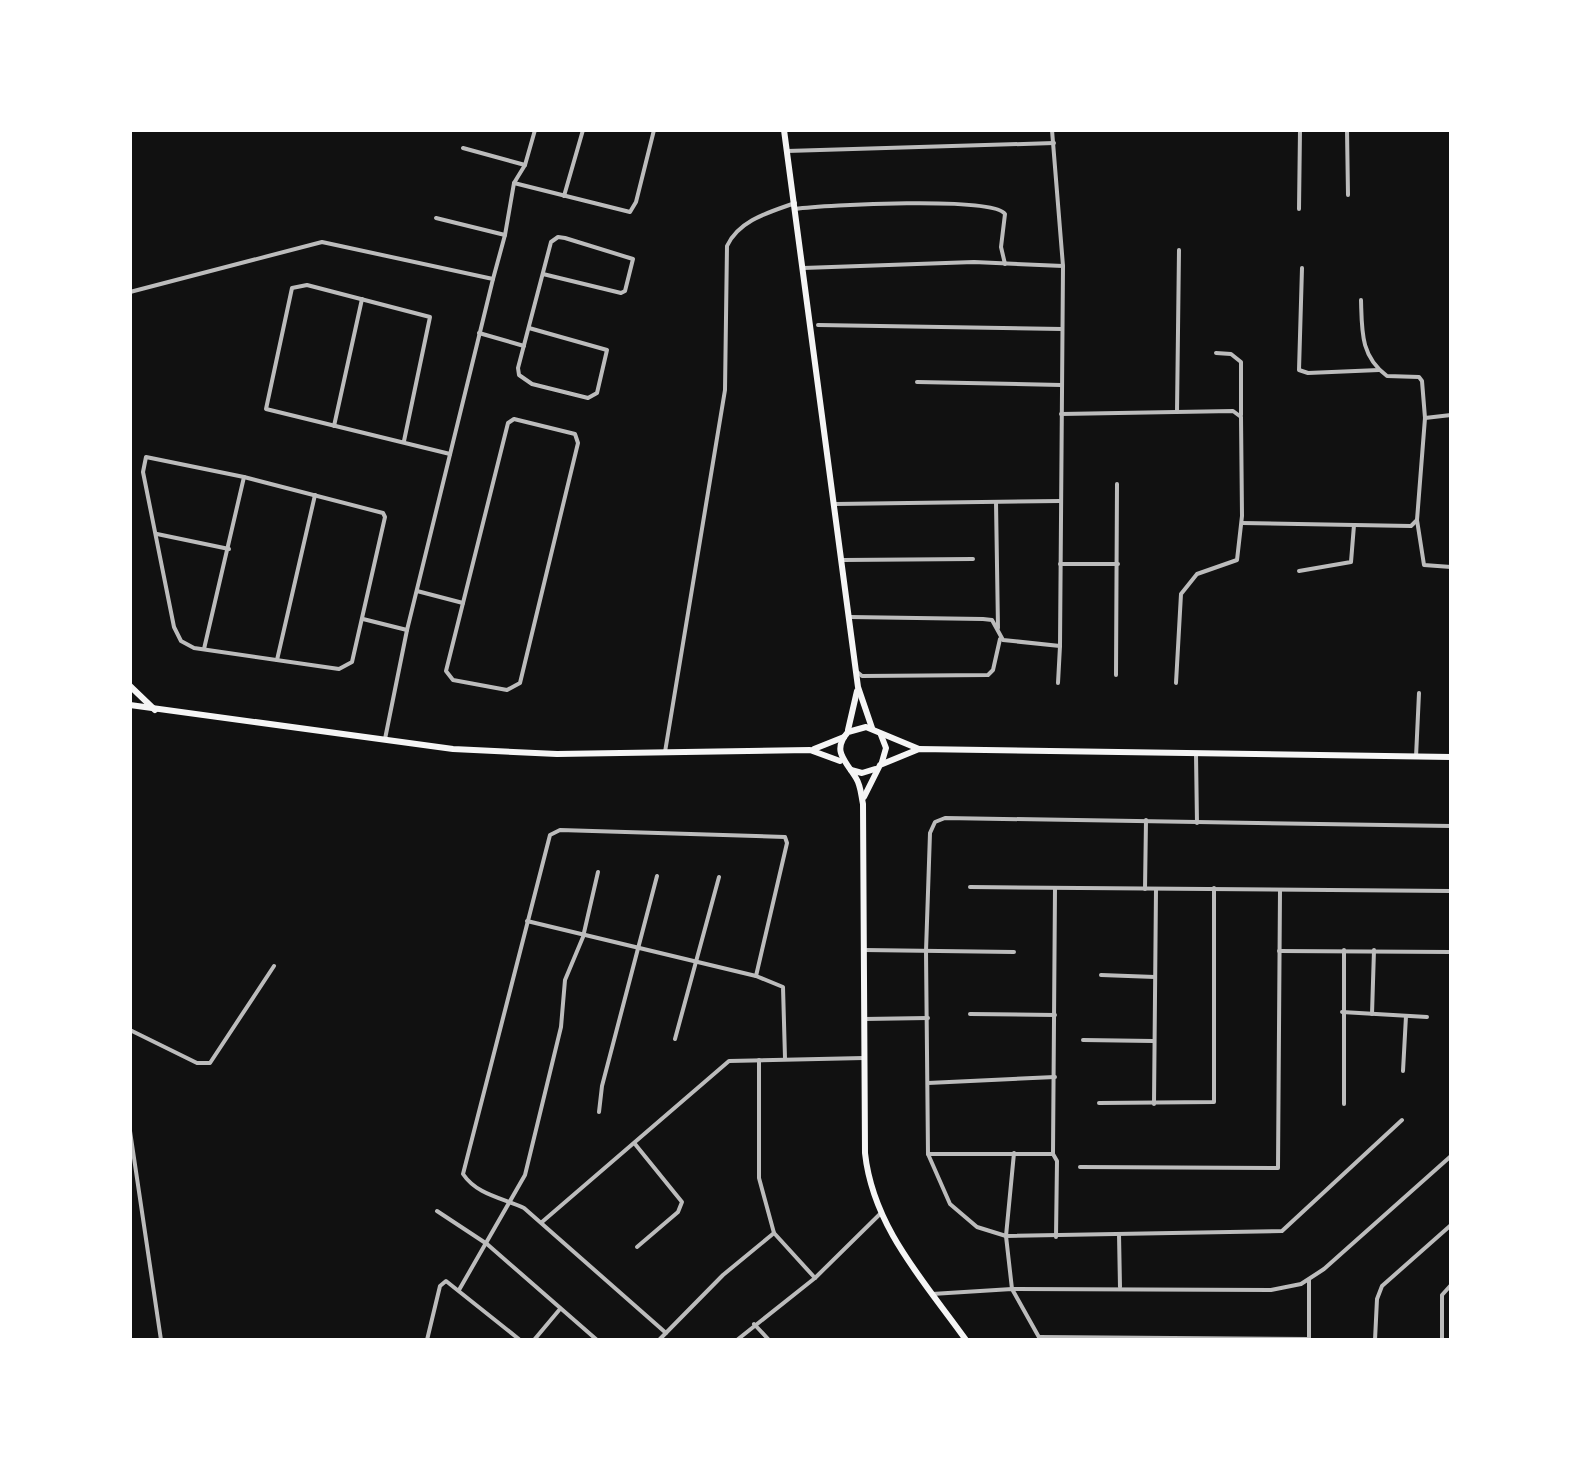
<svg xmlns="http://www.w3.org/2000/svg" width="1581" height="1470" font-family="'Golos Text',sans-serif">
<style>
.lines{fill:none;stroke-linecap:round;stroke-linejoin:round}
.minor{stroke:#bcbcbc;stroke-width:4}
.secondary{stroke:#f5f5f5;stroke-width:6}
</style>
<rect width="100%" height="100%" fill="#111"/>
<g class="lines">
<g class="minor">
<polyline points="1347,130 1348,195"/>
<polyline points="463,148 525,165"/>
<polyline points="787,151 1054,143"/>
<polyline points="514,183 630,212 636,202 654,130"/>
<polyline points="564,196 583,130"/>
<path d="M795,209C825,205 993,196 1005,214L1001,247L1005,264"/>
<polyline points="1299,209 1300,130"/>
<polyline points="436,218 505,235"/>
<polyline points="803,268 974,262 1063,266"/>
<polyline points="1302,268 1299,370 1308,373 1379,370"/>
<polyline points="493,279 505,235 514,183 525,165 535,130"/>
<polyline points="130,292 322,242 493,279 407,630 385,739"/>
<polyline points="818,325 1062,329"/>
<polyline points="529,328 607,350 597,393 588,398 532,384 519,375 518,368 551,242 558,237 565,238 633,259 625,291 621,293 543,274"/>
<polyline points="479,333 524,346"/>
<polyline points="1216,353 1231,354 1241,362 1241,415"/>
<polyline points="917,382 1061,385"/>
<polyline points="1177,412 1179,250"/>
<polyline points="1061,414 1233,411 1241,417 1242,516 1237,560 1197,574 1181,594 1176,683"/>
<polyline points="1425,418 1451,415"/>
<polygon points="514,419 575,434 578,443 520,683 507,690 453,680 446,671 508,423"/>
<polyline points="334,426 362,299"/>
<polyline points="404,441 430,317 307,285 292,288 266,409 450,454"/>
<polygon points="146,457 244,477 383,513 385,517 352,662 339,669 325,667 194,648 181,641 174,627 143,472"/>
<polyline points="996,502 998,628"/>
<polyline points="835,504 1060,501"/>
<polyline points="1417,520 1424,565 1451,567"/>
<path d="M1242,523L1411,526L1417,520L1425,418L1422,381L1419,377L1387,376C1360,356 1362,330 1361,300"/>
<polyline points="157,534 229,549"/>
<polyline points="843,560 973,559"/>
<polyline points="1060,564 1118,564"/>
<polyline points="1299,571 1351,562 1354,525"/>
<polyline points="417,591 463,603"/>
<polyline points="850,617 983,619 992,620 1003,640 1060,646 1063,266 1052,130"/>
<polyline points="363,619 407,630"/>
<polyline points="204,649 244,477"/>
<polyline points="277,660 315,495"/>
<polyline points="856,671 862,676 988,675 993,670 1000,639"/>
<polyline points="1116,675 1117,484"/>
<polyline points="1058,683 1060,646"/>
<path d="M665,752L725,390L727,246C739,220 770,212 795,203"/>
<polyline points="1196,754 1197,823"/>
<polyline points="1416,757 1419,693"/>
<polyline points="970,887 1451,891"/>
<polyline points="1145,889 1146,820"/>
<polyline points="527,921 756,976 783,987 785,1058"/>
<polyline points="864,950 1014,952"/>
<polyline points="1279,951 1451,952"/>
<polyline points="1101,975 1155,977"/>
<polyline points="1342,1012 1427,1017"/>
<polyline points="970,1014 1055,1015"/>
<polyline points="1372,1014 1374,950"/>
<polyline points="864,1019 928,1018"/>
<polyline points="130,1030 197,1063 210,1063 274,966"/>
<polyline points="675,1039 719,877"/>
<polyline points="1083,1040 1153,1041"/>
<polyline points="759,1060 759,1178 774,1233 815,1278"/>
<polyline points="1403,1071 1406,1016"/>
<polyline points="928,1083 1055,1077"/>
<polyline points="1099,1103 1214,1102 1214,888"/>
<polyline points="1154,1104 1156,889"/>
<polyline points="1344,1104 1344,950"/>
<polyline points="599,1112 602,1086 657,876"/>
<polyline points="1402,1120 1282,1231 1006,1236 977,1227 950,1204 928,1154 926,951 930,833 935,822 945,818 1451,826"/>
<polyline points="130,1131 161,1340"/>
<polyline points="635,1144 682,1202 678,1212 637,1247"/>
<polyline points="1014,1153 1006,1236 1012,1289 1271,1290 1301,1284 1324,1269 1451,1156"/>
<polyline points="928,1154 1053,1154 1057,1161 1056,1237"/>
<polyline points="1053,1154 1055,888"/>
<polyline points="1080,1167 1278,1168 1280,890"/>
<polyline points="437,1211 487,1244 597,1340"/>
<polyline points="542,1222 729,1061 864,1058"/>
<polyline points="1119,1234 1120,1287"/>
<polyline points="1309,1280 1309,1340"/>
<polyline points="459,1290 525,1175 561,1027 565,980 583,937 598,872"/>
<polyline points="932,1294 1012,1289 1040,1339"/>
<polyline points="754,1324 769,1340"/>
<path d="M666,1333L524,1208C503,1198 477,1195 463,1174L550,835L560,830L785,837L787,843L756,976"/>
<polyline points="1039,1337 1309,1339"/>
<polyline points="427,1340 440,1286 446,1281 520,1340"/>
<polyline points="534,1340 560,1309"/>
<polyline points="659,1340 723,1275 774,1233"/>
<polyline points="737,1340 815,1278 880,1214"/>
<polyline points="1375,1340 1377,1299 1382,1286 1451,1225"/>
<polyline points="1442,1340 1442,1295 1451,1285"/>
</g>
<g class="secondary">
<polyline points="784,130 858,687 872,728"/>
<polyline points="130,686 155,710"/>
<polyline points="130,705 453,749 557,754 810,750 840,761"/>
<polyline points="848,730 857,691"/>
<polyline points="881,735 886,748 882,762"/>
<polyline points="814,749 844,737"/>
<path d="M919,749L866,727L848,732C831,751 846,761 856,778C861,786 861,795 863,804L865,1153C873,1227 924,1281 966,1340"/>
<polyline points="851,770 862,773 875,769"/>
<polyline points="864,797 880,765 919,749 1451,757"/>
</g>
</g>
<rect width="1581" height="1470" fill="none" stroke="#ffffff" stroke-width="264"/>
</svg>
